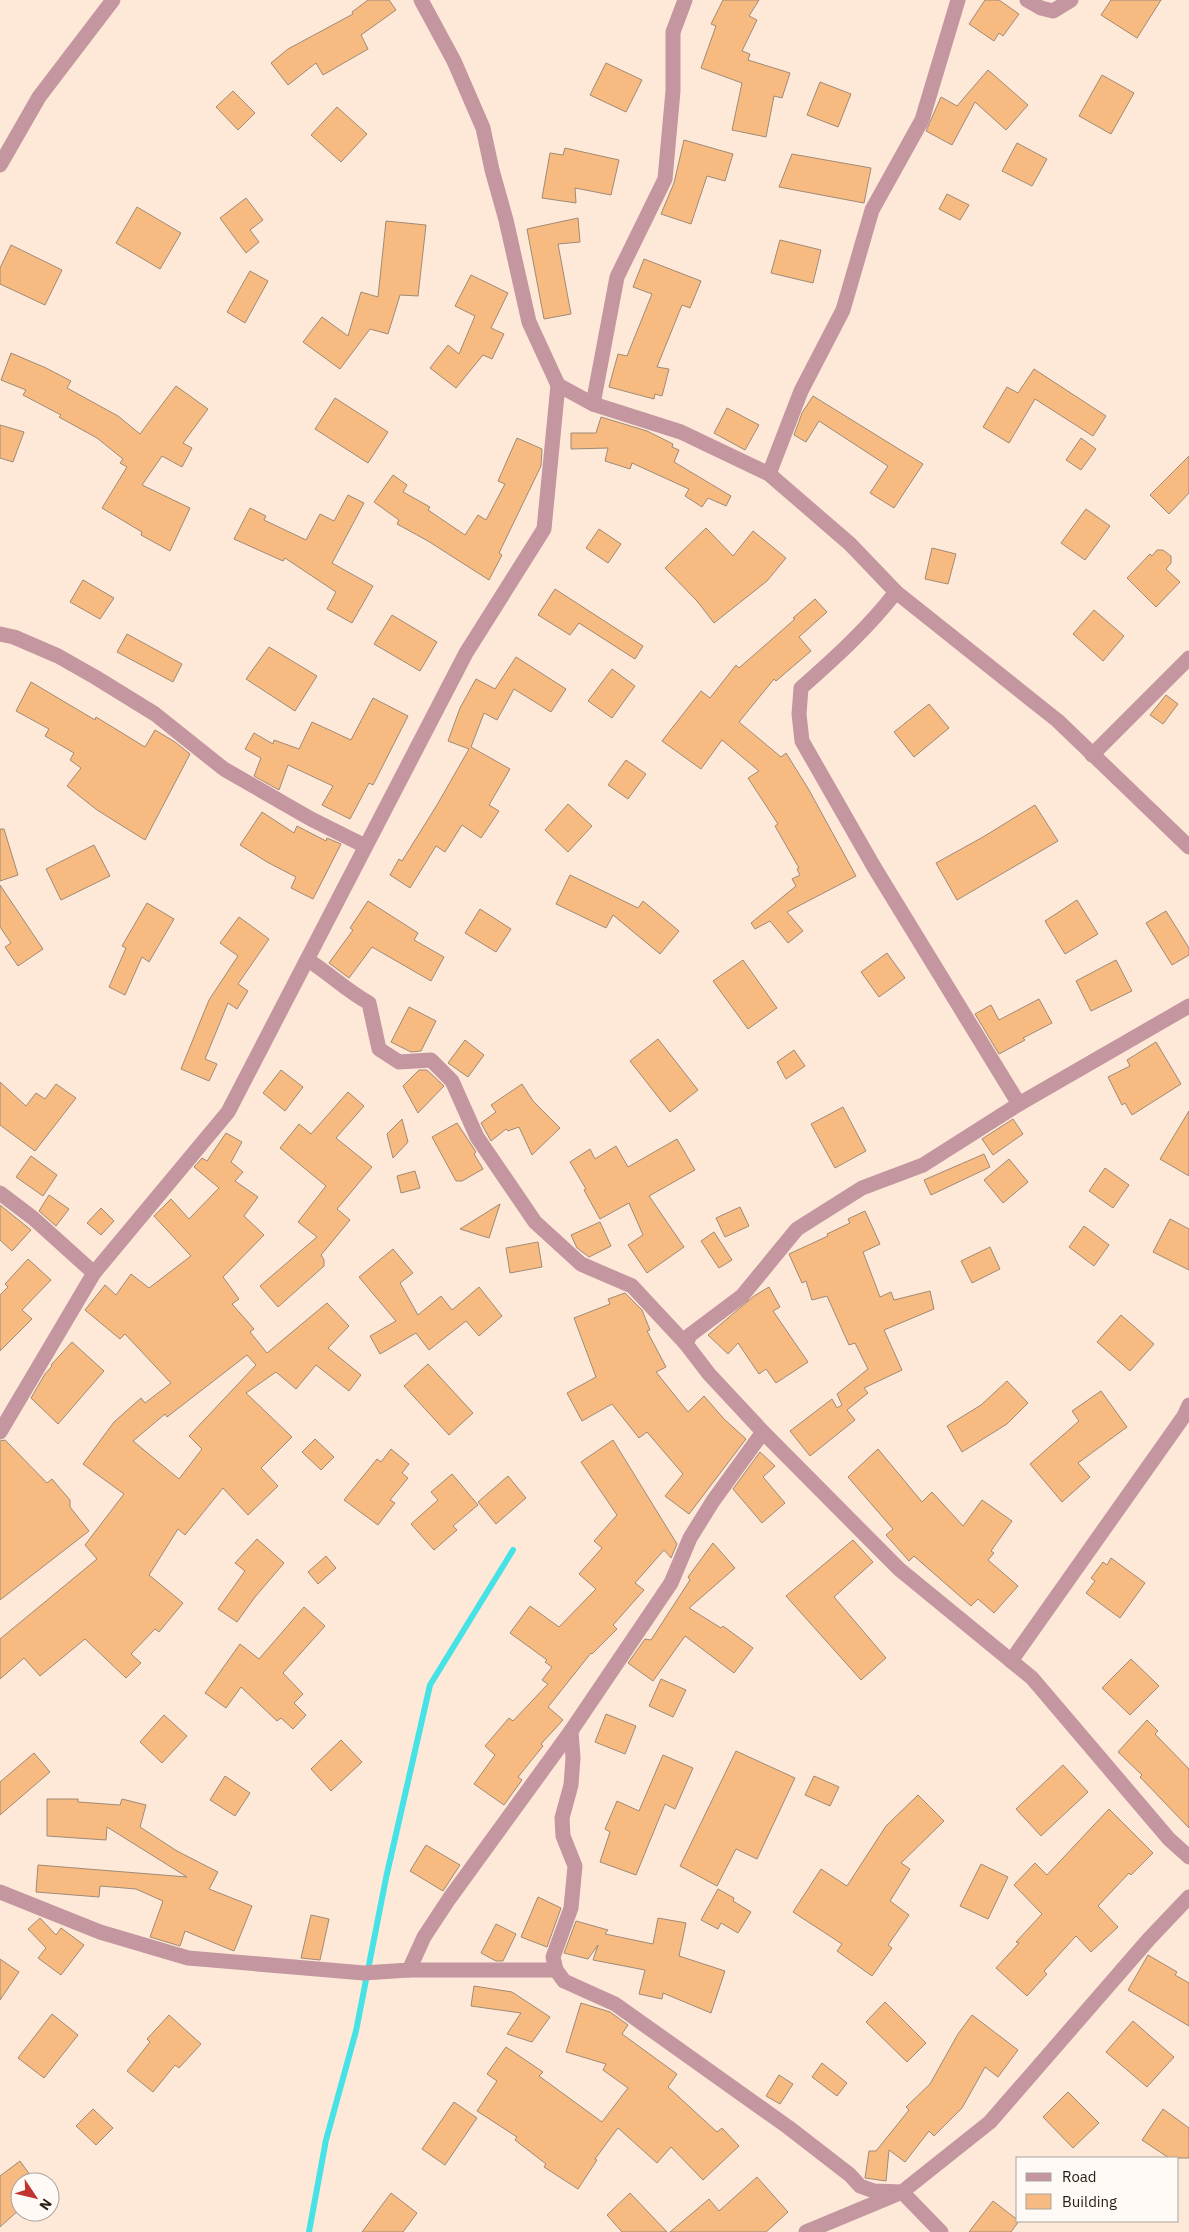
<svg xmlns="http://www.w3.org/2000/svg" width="1189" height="2232" font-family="'IBM Plex Sans',sans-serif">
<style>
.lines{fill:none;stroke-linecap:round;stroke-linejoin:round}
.stream{stroke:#47e2e6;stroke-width:6}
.building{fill:#f7bb82;stroke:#a08a75;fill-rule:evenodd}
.street{stroke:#c396a0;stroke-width:15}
</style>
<rect width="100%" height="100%" fill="#fee9d8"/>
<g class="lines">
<polyline class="stream" points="309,2232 326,2140 356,2031 386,1878 430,1685 513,1550"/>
</g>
<g class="building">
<polygon points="368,0 389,0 396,10 361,35 368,49 323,75 316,63 288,85 271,63 288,49 353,14 352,12"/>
<polygon points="723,0 759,0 749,16 757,20 742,51 750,54 748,60 790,73 782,98 774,96 766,137 732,130 742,83 701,68 716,26 711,24"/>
<polygon points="985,0 999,0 1019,14 1003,36 999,33 994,41 969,24"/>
<polygon points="1111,0 1161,0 1137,38 1101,15"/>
<polygon points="606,63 642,80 626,112 590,95"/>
<polygon points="988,70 1028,105 1006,130 975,102 952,145 926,131 941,97 957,106"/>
<polygon points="1102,75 1134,93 1111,134 1079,116"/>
<polygon points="820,82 851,94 838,127 807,115"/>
<polygon points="233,91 255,113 238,130 216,107"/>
<polygon points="337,107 367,134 341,162 311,135"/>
<polygon points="684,140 733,154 725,181 707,176 691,224 661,214 674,183"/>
<polygon points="1017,143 1047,159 1032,186 1002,171"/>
<polygon points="565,148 619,160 611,195 575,188 576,203 542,198 550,153 563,155"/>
<polygon points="792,154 871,168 864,203 779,187"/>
<polygon points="947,194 969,205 960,220 939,209"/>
<polygon points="246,198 263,220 250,230 259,242 246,253 220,218"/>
<polygon points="137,207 181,233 160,269 116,243"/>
<polygon points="578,218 580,242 558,244 571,314 544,319 527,229"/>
<polygon points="386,221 426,225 418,296 400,295 388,334 370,329 340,369 303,342 322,317 348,336 361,292 378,297"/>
<polygon points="780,240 821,250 813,283 771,273"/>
<polygon points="11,245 62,270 45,305 0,284 0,268"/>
<polygon points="644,259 701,281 690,308 682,305 657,367 669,369 662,396 655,394 654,399 609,387 618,354 627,356 652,294 633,287"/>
<polygon points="250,271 268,281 245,323 227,312"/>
<polygon points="471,275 508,293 491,328 504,334 492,359 483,355 456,388 430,368 448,345 459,354 475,316 455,306"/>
<polygon points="11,353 46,368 71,381 67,388 118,416 140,434 176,386 208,409 183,443 192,448 182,467 162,456 142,485 190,508 170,551 141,535 142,532 102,508 127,467 120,463 123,459 97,438 59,417 61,415 23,395 26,390 1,380"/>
<polygon points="1034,369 1106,416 1093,436 1035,399 1009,443 983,427 1007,387 1018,393"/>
<polygon points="813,396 923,464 894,508 870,493 888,466 819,421 806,442 794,435 802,413"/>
<polygon points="335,398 388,432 368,463 315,429"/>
<polygon points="727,408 759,425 745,450 714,433"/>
<polygon points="601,417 647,431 673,444 672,447 679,450 674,462 731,496 726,506 708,498 702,507 685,496 689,489 632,463 630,469 605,461 608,448 571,449 571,433 596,433"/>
<polygon points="0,425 24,432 13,462 0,458"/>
<polygon points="517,438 542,449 541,466 499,553 502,555 489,580 428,541 397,524 399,520 374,502 393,475 407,485 403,492 430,507 428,510 465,535 478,515 486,520 505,484 498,481"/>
<polygon points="1081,438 1096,449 1081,470 1066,460"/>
<polygon points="1189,456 1189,493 1169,514 1150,495"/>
<polygon points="348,495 364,503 332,563 373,586 352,623 327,609 336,592 285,558 283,561 234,539 250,508 266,516 264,520 306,540 320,514 334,521"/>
<polygon points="1086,509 1110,526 1085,560 1061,543"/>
<polygon points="706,528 733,556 753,531 786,558 767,581 714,623 697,601 665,568"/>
<polygon points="599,529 621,544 608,563 586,548"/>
<polygon points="932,548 956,554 948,584 925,579"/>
<polygon points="1157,550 1163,550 1171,556 1171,563 1166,569 1180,582 1156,607 1127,578 1150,554 1152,556"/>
<polygon points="83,580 114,598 100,619 70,602"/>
<polygon points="555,589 643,646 635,659 579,623 570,635 538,615"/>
<polygon points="815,599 827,612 799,637 811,651 776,681 774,679 739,722 781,757 786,753 809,790 856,876 787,912 803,931 788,943 770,921 755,929 751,923 796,886 792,879 800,875 797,869 799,868 775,826 778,824 748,778 759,771 722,740 701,769 662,741 701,691 710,698 736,665 739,668 795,619 793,618"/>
<polygon points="1094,610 1124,636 1103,661 1073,634"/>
<polygon points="392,615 437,642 420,671 374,644"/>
<polygon points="127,634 182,664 173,682 117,652"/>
<polygon points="269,647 317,676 295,711 246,679"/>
<polygon points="516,657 566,689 551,712 514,689 497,720 484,713 471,747 510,769 489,805 499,811 481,838 462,825 445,852 436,846 410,888 390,875 399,859 402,861 437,805 469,749 448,741 460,708 476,679 495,689"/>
<polygon points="612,669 635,686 612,718 588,701"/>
<polygon points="31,682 95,720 96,717 145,747 155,730 175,742 190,754 145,840 97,810 67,786 81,768 70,760 74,753 45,736 49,729 16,711"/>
<polygon points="1166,695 1178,704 1163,724 1150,715"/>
<polygon points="373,698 408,716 373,785 369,783 350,819 322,805 333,786 288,765 279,790 254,776 261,758 245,749 254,733 273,744 274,740 299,749 312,722 351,740"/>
<polygon points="929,704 949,728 914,757 894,732"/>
<polygon points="626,760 646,774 628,799 608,785"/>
<polygon points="568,804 592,826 568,852 545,830"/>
<polygon points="1035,805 1058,841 957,900 936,863 983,837"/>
<polygon points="262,812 294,833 297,826 326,841 327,838 341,844 313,899 291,888 296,877 267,862 240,845"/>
<polygon points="0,829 4,829 18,875 0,881"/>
<polygon points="94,845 110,876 61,900 46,869"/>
<polygon points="570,875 638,908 643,901 679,931 660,954 613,915 606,928 556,904"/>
<polygon points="0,885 43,949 18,966 5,947 11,943 0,927"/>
<polygon points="1077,900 1098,934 1065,954 1045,921"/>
<polygon points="368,901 418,933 414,940 444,957 431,981 372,947 349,978 329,963 353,930 350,928"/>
<polygon points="147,903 174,919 149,962 142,957 125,995 109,987 126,948 122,946"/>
<polygon points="480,909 511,929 496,952 465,933"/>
<polygon points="1166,911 1189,948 1189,955 1172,965 1146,923"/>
<polygon points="239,917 269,939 238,984 248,991 237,1009 228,1003 205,1059 217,1064 209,1081 181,1069 209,1000 238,956 220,943"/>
<polygon points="887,953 905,978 879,997 861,972"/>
<polygon points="743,960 777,1008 748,1029 713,981"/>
<polygon points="1116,960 1132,991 1091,1011 1076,981"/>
<polygon points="1039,999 1052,1023 1023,1038 1025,1040 999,1054 975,1014 991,1005 999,1020"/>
<polygon points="409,1007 436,1021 421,1051 411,1052 391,1042"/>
<polygon points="658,1039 698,1090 670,1112 630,1061"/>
<polygon points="465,1040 484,1055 468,1077 448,1063"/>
<polygon points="1156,1042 1181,1084 1132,1115 1125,1103 1122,1105 1108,1077 1130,1066 1127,1060"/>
<polygon points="794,1050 805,1066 786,1079 777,1062"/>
<polygon points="281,1070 303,1087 285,1111 263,1093"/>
<polygon points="419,1070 427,1070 444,1086 418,1113 403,1086"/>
<polygon points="0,1082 26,1106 36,1093 45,1099 56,1084 76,1098 35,1151 0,1125"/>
<polygon points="522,1084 533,1101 560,1128 532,1155 519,1127 508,1131 506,1129 491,1141 481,1123 496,1112 491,1105"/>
<polygon points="348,1092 364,1106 336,1138 372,1167 337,1209 350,1220 321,1255 324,1260 324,1266 278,1307 260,1286 317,1237 298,1222 326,1186 280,1148 299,1124 311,1134"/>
<polygon points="843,1107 866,1151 835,1168 811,1124"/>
<polygon points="1189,1111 1189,1176 1160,1159"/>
<polygon points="402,1119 408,1142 393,1158 387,1134"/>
<polygon points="1013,1119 1023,1134 993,1155 982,1139"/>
<polygon points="457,1123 476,1152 474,1154 483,1169 462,1181 456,1181 432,1137"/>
<path d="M226,1133L242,1142L231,1162L243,1172L235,1181L258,1197L244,1216L264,1235L223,1277L239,1299L232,1304L254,1329L250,1332L267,1353L327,1303L349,1326L328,1348L361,1375L349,1391L316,1365L296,1389L276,1372L246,1393L292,1437L261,1468L278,1486L248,1515L223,1488L185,1535L178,1529L149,1575L183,1603L159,1632L155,1629L131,1654L141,1663L126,1678L85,1639L40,1676L24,1658L0,1679V1639L97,1559L85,1545L124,1494L83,1464L114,1422L141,1398L145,1403L171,1383L125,1334L120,1339L85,1310L105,1285L116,1295L131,1274L149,1288L191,1256L154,1216L171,1199L189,1219L219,1188L194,1167L202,1158L207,1161ZM247,1355L256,1365L189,1436L202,1449L179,1479L133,1441L165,1414L167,1417Z"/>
<polygon points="677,1139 695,1170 649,1196 684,1247 647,1273 628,1245 643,1235 629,1203 600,1219 584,1190 586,1189 570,1162 590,1149 595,1159 616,1146 628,1167"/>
<polygon points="984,1154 990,1167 931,1195 924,1180"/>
<polygon points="31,1156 57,1175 43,1196 16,1177"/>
<polygon points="1009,1159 1028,1182 1003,1203 984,1180"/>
<polygon points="1105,1168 1129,1185 1113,1208 1089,1191"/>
<polygon points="415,1171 420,1188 401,1193 397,1176"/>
<polygon points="49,1195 69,1209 56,1226 39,1211"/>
<polygon points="500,1204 489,1238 460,1229"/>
<polygon points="0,1205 31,1230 12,1251 0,1240"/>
<polygon points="740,1207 749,1226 725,1237 716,1218"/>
<polygon points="101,1208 114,1221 101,1235 87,1223"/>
<polygon points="865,1211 880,1244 863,1252 880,1297 891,1292 894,1300 930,1291 934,1309 884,1330 902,1370 864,1388 868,1393 847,1410 855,1420 810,1456 790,1431 832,1399 837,1408 842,1405 837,1394 868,1369 855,1343 849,1345 827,1296 812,1300 806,1281 802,1283 789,1254 828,1236 827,1234 850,1223 848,1219"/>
<polygon points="1170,1219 1189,1229 1189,1270 1153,1252"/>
<polygon points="600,1222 611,1246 589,1257 577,1248 571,1235"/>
<polygon points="1084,1226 1109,1245 1094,1266 1069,1247"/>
<polygon points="714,1232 732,1260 719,1268 701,1241"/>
<polygon points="538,1242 542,1267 510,1273 506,1248"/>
<polygon points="990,1247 1000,1269 972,1283 961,1261"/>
<polygon points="393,1249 413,1273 400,1283 418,1315 441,1296 452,1310 479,1287 502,1316 479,1336 466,1321 429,1350 416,1333 380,1354 370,1336 396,1321 359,1277"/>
<polygon points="28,1259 51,1280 22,1310 32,1319 0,1351 0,1295 8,1287 5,1284"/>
<polygon points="769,1287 780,1307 773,1311 808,1362 776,1383 766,1369 759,1374 738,1343 728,1354 708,1335 754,1296"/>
<polygon points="625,1293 642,1310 650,1330 647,1331 666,1367 656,1372 688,1412 704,1396 724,1419 746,1439 689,1514 665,1496 683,1474 647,1432 639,1438 612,1404 582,1421 567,1393 596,1377 574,1318 610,1304 608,1299"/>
<polygon points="1121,1315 1154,1344 1130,1371 1097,1342"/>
<polygon points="72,1342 104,1371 58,1424 31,1398 45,1374 52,1366 51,1365"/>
<polygon points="428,1364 473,1413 449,1435 404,1386"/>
<polygon points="1007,1381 1028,1403 1007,1424 962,1452 947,1426 981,1405"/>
<polygon points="1101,1391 1127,1427 1078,1463 1090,1477 1062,1502 1030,1464 1079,1421 1072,1411"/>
<polygon points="315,1439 334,1457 321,1470 302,1452"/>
<polygon points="5,1440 47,1483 52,1479 70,1500 70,1507 89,1531 0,1600 0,1441"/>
<polygon points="613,1440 677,1544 671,1558 664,1550 635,1583 644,1590 613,1625 617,1629 592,1654 591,1653 548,1707 563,1720 541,1744 543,1746 518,1777 522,1780 504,1805 474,1784 495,1755 485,1746 509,1718 513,1721 548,1684 542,1680 552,1667 545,1662 547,1660 510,1633 530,1606 559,1627 596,1589 579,1574 602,1548 594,1541 617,1515 581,1462"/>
<polygon points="391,1449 409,1464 402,1473 408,1478 390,1500 395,1503 378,1525 344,1500 377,1459 381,1462"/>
<polygon points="878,1449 922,1502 932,1492 963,1526 982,1500 1012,1521 991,1551 994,1553 988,1560 1018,1586 994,1613 978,1599 971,1606 914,1556 909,1561 886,1535 893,1529 848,1477"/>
<polygon points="760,1452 775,1466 763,1477 785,1503 762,1523 733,1489"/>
<polygon points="452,1474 478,1505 453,1526 457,1530 434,1550 411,1524 438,1500 431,1492"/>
<polygon points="508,1476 526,1498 496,1524 478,1502"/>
<polygon points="257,1539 284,1563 255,1597 237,1622 218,1609 245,1571 235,1563"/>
<polygon points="853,1540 873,1562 834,1597 886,1658 861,1680 786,1596"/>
<polygon points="713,1543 735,1568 689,1608 721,1628 723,1626 753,1648 734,1673 685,1636 653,1681 628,1663 645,1639 651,1640 690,1580 688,1577"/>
<polygon points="326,1556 336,1568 318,1584 308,1572"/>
<polygon points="1111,1558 1145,1583 1120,1618 1086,1593 1095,1581 1091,1578 1103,1562 1107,1565"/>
<polygon points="304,1607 325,1626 283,1673 303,1694 294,1703 306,1715 293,1729 281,1718 277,1721 241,1687 226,1708 205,1693 240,1644 259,1659"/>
<polygon points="1131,1659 1159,1686 1130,1715 1102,1688"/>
<polygon points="661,1679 686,1690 673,1717 649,1706"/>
<polygon points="606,1714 636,1726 625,1754 595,1742"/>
<polygon points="164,1715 187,1736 162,1763 140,1742"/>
<polygon points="1147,1720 1158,1731 1155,1734 1189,1769 1189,1828 1140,1777 1142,1775 1118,1752"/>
<polygon points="341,1740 362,1762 331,1791 311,1769"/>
<polygon points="736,1751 795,1778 757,1859 736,1849 717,1886 680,1866"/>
<polygon points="34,1753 50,1772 0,1815 0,1782"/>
<polygon points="663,1755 693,1768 675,1809 665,1804 636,1875 600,1862 610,1832 605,1829 617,1801 639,1811"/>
<polygon points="1063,1765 1088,1792 1041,1836 1016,1809"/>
<polygon points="225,1776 250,1793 235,1816 210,1800"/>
<polygon points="814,1776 839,1787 830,1806 805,1795"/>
<polygon points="918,1795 944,1821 901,1863 910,1869 890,1901 909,1915 888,1945 892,1948 872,1976 837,1951 842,1944 793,1912 821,1869 847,1886 886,1826"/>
<polygon points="47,1799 78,1799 78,1802 120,1805 122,1799 146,1805 140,1827 177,1851 218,1872 209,1889 252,1906 234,1951 185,1931 180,1946 150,1937 163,1901 136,1889 100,1886 99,1897 36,1892 38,1865 187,1877 107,1827 106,1840 47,1836"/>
<polygon points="1109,1809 1153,1853 1131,1875 1129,1873 1098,1906 1118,1927 1091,1952 1076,1936 1044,1971 1047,1974 1027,1996 996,1968 1019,1943 1016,1942 1042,1914 1014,1885 1035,1863 1047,1875"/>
<polygon points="426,1845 460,1865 443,1891 410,1871"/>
<polygon points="981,1864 1008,1877 988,1919 960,1906"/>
<polygon points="718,1889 734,1898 733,1901 751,1912 738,1933 721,1923 718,1929 701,1920"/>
<polygon points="538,1897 561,1908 547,1947 521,1937"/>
<polygon points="311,1915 329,1919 320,1960 301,1958"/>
<polygon points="40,1918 56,1935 61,1928 84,1945 61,1975 38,1958 46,1948 28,1929"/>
<polygon points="658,1918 686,1923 679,1956 725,1971 711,2013 663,1993 662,1999 639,1994 645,1970 593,1960 598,1945 588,1959 564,1953 576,1921 608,1930 605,1934 653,1944"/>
<polygon points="496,1924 516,1934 503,1961 496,1961 481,1953"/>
<polygon points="1148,1955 1177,1972 1175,1975 1189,1983 1189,2026 1128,1990"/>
<polygon points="0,1959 19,1972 0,2000"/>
<polygon points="474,1986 512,1992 550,2017 532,2042 507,2034 521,2013 471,2006"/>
<polygon points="885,2002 926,2043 907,2062 866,2022"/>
<polygon points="581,2003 610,2012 628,2025 622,2034 677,2074 668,2087 717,2132 722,2128 739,2146 703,2180 671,2147 657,2163 618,2128 595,2159 597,2160 578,2189 544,2167 546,2164 515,2140 517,2137 477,2111 497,2081 487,2074 506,2047 543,2072 539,2076 602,2122 628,2088 603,2070 606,2064 566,2052"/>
<polygon points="52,2014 78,2035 44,2078 18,2058"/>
<polygon points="169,2015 201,2044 179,2068 175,2065 153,2092 127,2071 150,2042 147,2039"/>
<polygon points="972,2015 1018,2050 998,2077 985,2067 962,2108 934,2136 929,2131 905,2162 889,2150 886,2181 865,2178 869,2151 876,2151 909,2110 906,2107 930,2084 958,2034"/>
<polygon points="1133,2021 1174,2057 1147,2087 1106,2052"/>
<polygon points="822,2063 847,2083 837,2096 812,2077"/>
<polygon points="779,2075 793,2084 780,2104 766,2096"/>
<polygon points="1068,2092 1099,2123 1073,2148 1043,2117"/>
<polygon points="454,2102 477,2118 445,2165 422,2149"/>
<polygon points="93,2109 113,2128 96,2145 76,2126"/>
<polygon points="1163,2109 1189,2128 1189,2158 1169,2158 1142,2140"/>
<polygon points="20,2161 35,2182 20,2182 20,2209 0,2227 0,2176"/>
<polygon points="757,2177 788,2212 766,2232 670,2232 709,2199 719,2211"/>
<polygon points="391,2193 417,2213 403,2232 362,2232"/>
<polygon points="630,2193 667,2232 622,2232 607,2215"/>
<polygon points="993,2201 1019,2221 1011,2232 969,2232"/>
</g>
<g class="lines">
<g class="street">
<polyline points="421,0 454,61 483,128 492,170 506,220 529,322 558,385"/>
<polyline points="1027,0 1041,8 1053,11 1071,0"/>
<polyline points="0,165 39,97 113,0"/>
<polyline points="593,404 617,277 665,179 673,91 673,32 685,0"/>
<polyline points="769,474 801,391 843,310 872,210 922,120 958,0"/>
<path d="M896,592C868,628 835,658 801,688L799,714L802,741L874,867L1019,1104"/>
<polyline points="0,634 14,637 58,656 95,677 155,714 224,769 311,819 365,846"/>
<polyline points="1092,755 1189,658"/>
<path d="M308,960C330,974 347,991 369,1003L379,1049L399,1062L431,1060L452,1081L477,1137L535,1222L581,1264L632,1286L686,1344"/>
<polyline points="1189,1006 1019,1104 923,1165 862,1188 797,1229 742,1296 690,1335 686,1344 709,1374 763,1432 899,1569 1032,1678 1169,1839 1189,1857"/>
<polyline points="0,1193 33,1218 94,1273"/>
<polyline points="0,1432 94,1273 228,1112 466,653 544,529 558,385 593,404 681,432 769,474 850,544 896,592 1058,721 1189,847"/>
<polyline points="1011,1661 1184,1416 1189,1405"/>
<polyline points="571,1731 573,1758 571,1785 562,1818 563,1836 575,1866 571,1908 553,1957 556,1970 564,1981 615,2004 788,2127 850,2175 860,2186 874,2191 902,2192 941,2232"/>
<polyline points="0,1892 100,1932 188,1958 364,1973 409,1970 424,1937 449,1899 571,1731 671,1583 690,1538 713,1501 763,1432"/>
<polyline points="409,1970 556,1970"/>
<polyline points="806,2232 902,2192 990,2122 1149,1939 1189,1897"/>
</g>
</g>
<rect x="1016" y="2157" width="162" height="65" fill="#fffaf5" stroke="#a9a39d"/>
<rect x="1026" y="2173" width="25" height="8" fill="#c396a0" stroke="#a9a39d"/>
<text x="1062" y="2182" font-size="15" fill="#292018">Road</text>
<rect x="1026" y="2194" width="25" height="15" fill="#f7bb82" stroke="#a9a39d"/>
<text x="1062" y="2207" font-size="15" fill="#292018">Building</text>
<g transform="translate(35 2197) rotate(125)"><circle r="24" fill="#fffaf5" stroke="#a9a39d"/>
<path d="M0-4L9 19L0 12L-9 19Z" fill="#c23430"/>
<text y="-8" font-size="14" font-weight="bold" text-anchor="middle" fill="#292018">N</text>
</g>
</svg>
